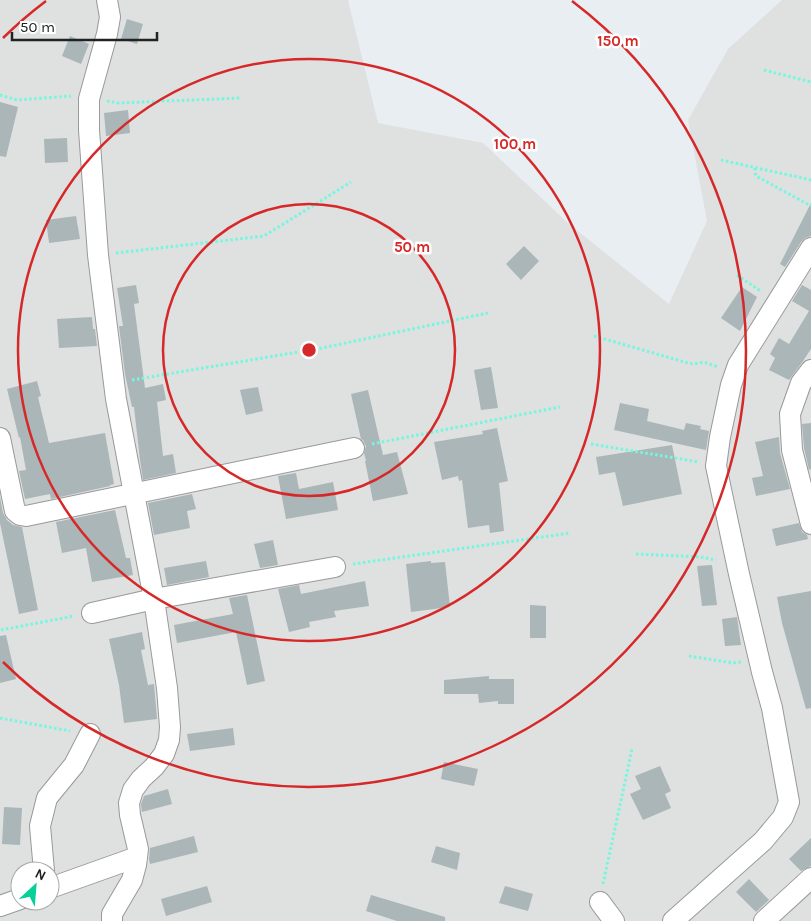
<svg xmlns="http://www.w3.org/2000/svg" width="811" height="921" font-family="Karla,sans-serif">
<style>
.residential{fill:#dfe0e0;fill-rule:evenodd}
.building{fill:#abb6b8}
.lines{fill:none;stroke-linecap:round;stroke-linejoin:round}
.street-casing{stroke:#999;stroke-width:22}
.path{stroke:#74f7e1;stroke-width:3;stroke-dasharray:2.5 2.5;stroke-linecap:butt}
.street{stroke:#fff;stroke-width:20}
.ring{fill:none;stroke:#d62828;stroke-width:2.5}
.centre{fill:#d62828;stroke:#fff;stroke-width:2.5}
.ring-label{font-size:15px;text-anchor:middle;font-weight:bold;fill:#d62828;stroke:#fff;stroke-width:5;stroke-linejoin:round;paint-order:stroke}
</style>
<rect width="100%" height="100%" fill="#e9eef2"/>
<path class="residential" d="M0,0H348L378,123L483,143L569,224L669,304L707,221L688,120L728,49L782,0H811V921H0ZM20,871H50V901H20Z"/>
<g class="building">
<polygon points="127,19 143,24 137,44 121,39"/>
<polygon points="70,36 89,44 81,64 62,56"/>
<polygon points="0,102 18,107 6,157 0,156"/>
<polygon points="128,110 130,133 106,136 104,113"/>
<polygon points="67,138 68,162 45,163 44,139"/>
<polygon points="811,203 811,236 805,238 801,242 785,267 780,264"/>
<polygon points="76,216 80,239 49,243 46,220"/>
<polygon points="524,246 539,261 521,280 506,264"/>
<polygon points="136,285 139,303 134,304 145,388 163,384 166,400 157,402 163,456 173,454 176,473 143,480 140,460 134,407 132,407 125,374 119,326 123,326 117,288"/>
<polygon points="802,285 811,290 811,349 803,361 792,376 789,380 769,370 775,358 770,354 779,338 789,344 809,311 792,301"/>
<polygon points="742,287 757,297 740,331 721,318"/>
<polygon points="92,317 93,329 95,329 97,346 59,348 57,319"/>
<polygon points="491,367 498,408 481,410 474,370"/>
<polygon points="37,381 41,396 38,397 49,443 105,433 114,484 110,485 110,486 51,499 50,494 25,499 19,471 26,470 20,437 19,438 7,389"/>
<polygon points="258,387 263,411 246,415 240,390"/>
<polygon points="368,390 383,455 397,452 408,494 373,501 365,461 366,461 364,453 366,446 363,440 361,439 351,394"/>
<polygon points="620,403 649,409 647,421 684,430 686,423 701,426 700,429 709,431 706,450 614,430"/>
<polygon points="811,423 811,469 809,470 804,448 802,424"/>
<polygon points="497,428 508,481 499,483 504,531 490,533 489,525 468,528 462,480 459,481 458,476 442,480 434,442 483,434 482,431"/>
<polygon points="779,437 780,453 790,489 756,496 752,478 763,476 755,442"/>
<polygon points="672,445 682,494 623,506 615,472 599,475 596,457"/>
<polygon points="296,473 299,489 333,482 338,510 286,519 278,476"/>
<polygon points="192,494 196,509 187,511 190,528 154,535 148,503"/>
<polygon points="0,497 3,513 7,520 13,525 22,527 38,610 19,614 0,523"/>
<polygon points="115,510 126,558 130,558 133,575 92,582 86,548 62,553 56,522"/>
<polygon points="799,523 802,532 807,535 808,539 776,546 772,529"/>
<polygon points="273,540 278,565 260,568 254,544"/>
<polygon points="206,561 209,577 167,585 164,568"/>
<polygon points="431,561 431,563 445,562 450,607 411,612 406,564"/>
<polygon points="712,565 717,605 702,606 697,566"/>
<polygon points="365,581 369,606 334,611 336,617 309,622 310,627 289,632 278,589 299,585 301,594"/>
<polygon points="811,591 811,708 806,709 782,623 777,597"/>
<polygon points="247,595 265,681 247,685 236,632 177,643 174,625 233,614 229,598"/>
<polygon points="530,605 546,606 546,638 530,638"/>
<polygon points="737,617 741,645 725,646 722,619"/>
<polygon points="142,632 145,649 141,650 148,685 154,684 157,719 124,723 119,685 109,639"/>
<polygon points="6,635 16,679 0,683 0,636"/>
<polygon points="489,676 489,679 514,679 514,704 498,704 498,701 479,703 478,694 444,694 444,680"/>
<polygon points="233,728 235,745 190,751 187,734"/>
<polygon points="444,762 478,769 474,786 441,779"/>
<polygon points="660,766 671,791 665,794 671,808 643,820 630,794 641,789 635,776"/>
<polygon points="168,789 172,804 142,812 141,804 144,796"/>
<polygon points="4,807 22,808 20,845 2,844"/>
<polygon points="194,836 198,852 150,864 149,859 150,848"/>
<polygon points="811,838 811,866 801,871 789,859"/>
<polygon points="436,846 460,853 457,870 431,862"/>
<polygon points="749,879 769,900 756,912 736,892"/>
<polygon points="207,886 212,902 166,916 161,899"/>
<polygon points="505,886 533,894 528,911 499,903"/>
<polygon points="371,895 445,917 445,921 397,921 366,911"/>
</g>
<g class="lines">
<g class="street-casing">
<g id="street">
<polyline points="107,0 110,17 107,34 89,99 89,130 98,255 116,399 154,599 167,688 170,727 169,740 164,754 154,767 141,779 133,790 129,803 130,815 138,849 136,865 132,880 112,914 112,921"/>
<polyline points="811,370 801,383 790,414 792,450 811,524"/>
<polyline points="0,438 15,511 20,515 26,516 354,448"/>
<polyline points="92,613 154,599 335,567"/>
<polyline points="44,871 40,826 47,798 74,765 90,734"/>
<polyline points="50,888 137,857"/>
<polyline points="600,902 614,921"/>
<polyline points="0,906 20,899"/>
<polyline points="673,921 763,841 783,817 789,802 772,708 762,672 739,574 716,466 720,437 731,385 738,365 811,248"/>
<polyline points="764,921 811,878"/>
</g>
</g>
<g class="path">
<polyline points="764,70 811,82"/>
<polyline points="0,95 17,100 71,96"/>
<polyline points="107,101 118,103 241,98"/>
<polyline points="721,160 811,180"/>
<polyline points="755,168 755,173 756,176 811,206"/>
<polyline points="116,253 264,236 351,182"/>
<polyline points="737,275 762,292"/>
<polyline points="594,336 688,363 694,364 704,362 718,367"/>
<polyline points="132,380 322,348 488,313"/>
<polyline points="372,444 560,407"/>
<polyline points="591,444 699,462"/>
<polyline points="636,554 701,557 716,560"/>
<polyline points="353,564 570,533"/>
<polyline points="1,630 74,616"/>
<polyline points="689,656 733,663 741,662"/>
<polyline points="0,718 70,731"/>
<polyline points="603,884 632,749"/>
</g>
<use href="#street" class="street"/>
</g>
<g class="ring">
<circle cx="309" cy="350" r="146"/>
<circle cx="309" cy="350" r="291"/>
<path d="M3 38A437 437 0 0 1 46 1M572 1A437 437 0 1 1 3 662"/>
</g>
<circle cx="309" cy="350" r="8" class="centre"/>
<g class="ring-label">
<text x="618" y="46">150 m</text>
<text x="515" y="149">100 m</text>
<text x="412" y="252">50 m</text>
</g>
<g transform="translate(35 886) rotate(26)"><circle r="24" fill="#ffffff" stroke="#a7a7a7"/>
<path d="M0-4L9 19L0 12L-9 19Z" fill="#04d097"/>
<text y="-8" font-size="14" font-weight="bold" text-anchor="middle" fill="#222222">N</text>
</g>
<path d="M12 32v8h145v-8" fill="none" stroke="#222222" stroke-width="2.5"/>
<text x="20" y="32" font-size="15" fill="#222222" stroke="#ffffff" stroke-width="4" paint-order="stroke">50 m</text>
</svg>
